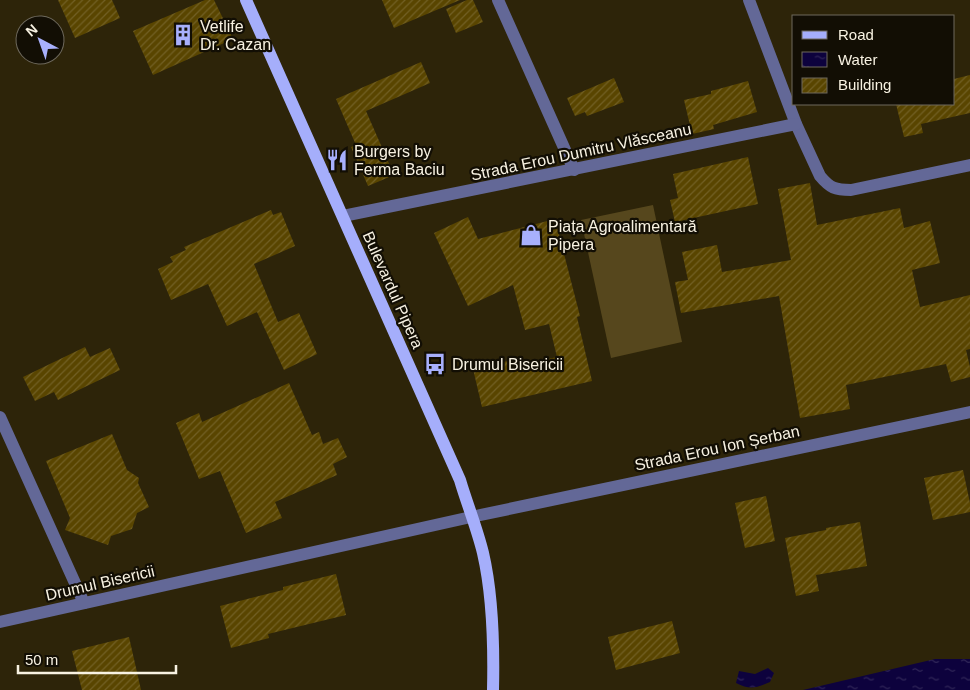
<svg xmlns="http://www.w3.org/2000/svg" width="970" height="690" font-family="Helvetica,sans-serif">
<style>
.pitch{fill:#56471d}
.water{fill:url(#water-ripples)}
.building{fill:url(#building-hatch)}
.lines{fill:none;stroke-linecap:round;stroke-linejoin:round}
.minor{stroke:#636897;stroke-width:12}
.major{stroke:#a5aefb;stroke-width:12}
.labels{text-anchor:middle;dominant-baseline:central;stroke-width:4.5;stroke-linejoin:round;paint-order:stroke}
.poi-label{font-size:16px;fill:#f8f2e2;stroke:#120e04;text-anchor:start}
.street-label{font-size:16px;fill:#f8f2e2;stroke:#120e04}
</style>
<defs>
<pattern id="water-ripples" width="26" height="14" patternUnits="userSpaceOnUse" patternTransform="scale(1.25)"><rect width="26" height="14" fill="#0d023d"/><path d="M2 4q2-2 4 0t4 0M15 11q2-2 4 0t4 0" fill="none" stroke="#312759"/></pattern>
<pattern id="building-hatch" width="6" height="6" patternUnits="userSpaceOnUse" patternTransform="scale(1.25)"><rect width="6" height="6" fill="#594500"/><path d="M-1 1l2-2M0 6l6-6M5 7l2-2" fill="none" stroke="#726025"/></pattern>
</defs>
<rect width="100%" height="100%" fill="#2d2409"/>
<polygon class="pitch" points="653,205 682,342 611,358 581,220"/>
<g class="water">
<polygon points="935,659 970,659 970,690 803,690"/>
<path d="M768,668L774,673L770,682C756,688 750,690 736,683L739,671L755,674Z"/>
</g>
<g class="building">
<polygon points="58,0 112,0 120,18 75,38"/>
<polygon points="205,0 214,0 233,39 153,75 133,31"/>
<polygon points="382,0 460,0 394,28"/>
<polygon points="467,0 473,0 483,22 456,33 446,9"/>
<polygon points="421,62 430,83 366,111 394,175 368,186 351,147 356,145 336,99"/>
<polygon points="970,75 970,113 921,124 923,133 904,137 896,104 954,104 954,79"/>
<polygon points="614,78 624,102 587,116 585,112 575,116 567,98"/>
<polygon points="748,81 757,112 713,125 714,129 692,134 684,100 711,94 711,91"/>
<polygon points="748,157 758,204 675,222 670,200 678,198 673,174"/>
<polygon points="810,183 817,225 900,208 904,228 930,221 940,263 912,270 920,307 970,295 970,349 966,350 970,367 970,377 951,382 946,364 846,385 850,409 800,418 779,296 681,313 675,282 688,280 682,252 717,245 722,272 791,260 778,189"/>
<polygon points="271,210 273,215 281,212 295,246 254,264 278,322 299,313 317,354 284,370 257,312 227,326 208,284 171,300 158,269 173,262 170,257 186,250 184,247"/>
<polygon points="468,217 478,239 555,219 580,316 577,317 592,381 482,407 473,369 521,358 522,365 557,357 549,324 525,330 513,285 468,306 434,233"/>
<polygon points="85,347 90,357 110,348 120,370 58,400 54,392 35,401 23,377"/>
<polygon points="289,383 312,435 319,432 323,444 338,438 347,457 333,464 337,475 275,502 282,518 246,533 220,471 199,479 176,423 199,413 202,422"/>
<polygon points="112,434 127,470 139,478 138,483 149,507 137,513 132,529 111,536 108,545 65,530 70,518 46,461"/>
<polygon points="963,470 970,503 970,512 933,520 924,478"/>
<polygon points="766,496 775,541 745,548 735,503"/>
<polygon points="860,522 867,566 816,575 819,591 796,596 785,538 826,530 826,528"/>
<polygon points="336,574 346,615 268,634 269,638 231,648 220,606 283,590 283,587"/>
<polygon points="672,621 680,653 616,670 608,637"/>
<polygon points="129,637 141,690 82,690 72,651"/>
</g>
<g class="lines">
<g class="minor">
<polyline points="498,0 574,170"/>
<path d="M749,0L796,124L820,176C830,188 835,190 851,190L970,165"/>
<polyline points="343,216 796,124"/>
<polyline points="0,417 84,603"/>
<polyline points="0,622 471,517 970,412"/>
</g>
<path class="major" d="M246,0L460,480C467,504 477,528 483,553C493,596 494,646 493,690"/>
</g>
<defs>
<g id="building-bare" transform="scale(1.725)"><path d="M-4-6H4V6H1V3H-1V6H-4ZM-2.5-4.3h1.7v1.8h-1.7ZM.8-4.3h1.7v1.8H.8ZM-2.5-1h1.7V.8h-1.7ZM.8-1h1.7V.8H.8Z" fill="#a8b0fc" stroke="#120e04" stroke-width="2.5" paint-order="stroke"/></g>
<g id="restaurant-bare" transform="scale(1.725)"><path d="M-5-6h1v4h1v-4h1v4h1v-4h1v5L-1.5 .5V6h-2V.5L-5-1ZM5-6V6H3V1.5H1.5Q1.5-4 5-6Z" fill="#a8b0fc" stroke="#120e04" stroke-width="2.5" paint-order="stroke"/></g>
<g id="shop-bare" transform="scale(1.725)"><path d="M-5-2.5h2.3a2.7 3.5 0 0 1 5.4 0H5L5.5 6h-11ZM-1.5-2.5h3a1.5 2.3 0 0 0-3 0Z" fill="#a8b0fc" stroke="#120e04" stroke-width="2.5" paint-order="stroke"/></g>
<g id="bus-bare" transform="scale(1.725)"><path d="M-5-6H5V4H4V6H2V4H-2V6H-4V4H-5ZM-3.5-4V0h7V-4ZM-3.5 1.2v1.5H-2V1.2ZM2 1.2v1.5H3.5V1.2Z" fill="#a8b0fc" stroke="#120e04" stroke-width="2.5" paint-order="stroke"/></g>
</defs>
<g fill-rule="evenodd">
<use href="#building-bare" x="183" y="35"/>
<use href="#restaurant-bare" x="337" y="160"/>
<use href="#shop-bare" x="531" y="235"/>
<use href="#bus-bare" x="435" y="364"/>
</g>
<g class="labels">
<g class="poi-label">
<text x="200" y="26">Vetlife<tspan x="200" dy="18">Dr. Cazan</tspan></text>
<text x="354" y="151">Burgers by<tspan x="354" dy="18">Ferma Baciu</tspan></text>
<text x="548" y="226">Piața Agroalimentară<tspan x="548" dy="18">Pipera</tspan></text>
<text x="452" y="364">Drumul Bisericii</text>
</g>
<g class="street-label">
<text transform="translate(581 152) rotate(-12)">Strada Erou Dumitru Vlăsceanu</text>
<text transform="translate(393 290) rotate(66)">Bulevardul Pipera</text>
<text transform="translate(717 448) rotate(-12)">Strada Erou Ion Șerban</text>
<text transform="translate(100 583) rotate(-13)">Drumul Bisericii</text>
</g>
</g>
<rect x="792" y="15" width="162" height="90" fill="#120e04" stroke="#6e695d"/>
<rect x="802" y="31" width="25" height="8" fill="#a5aefb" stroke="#6e695d"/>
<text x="838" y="40" font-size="15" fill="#f8f2e2">Road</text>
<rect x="802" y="52" width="25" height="15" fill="url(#water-ripples)" stroke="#6e695d"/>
<text x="838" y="65" font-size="15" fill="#f8f2e2">Water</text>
<rect x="802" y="78" width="25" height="15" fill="url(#building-hatch)" stroke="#6e695d"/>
<text x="838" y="90" font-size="15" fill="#f8f2e2">Building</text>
<g transform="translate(40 40) rotate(319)"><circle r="24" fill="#120e04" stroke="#6e695d"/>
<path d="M0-4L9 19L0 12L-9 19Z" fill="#a8b0fc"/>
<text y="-8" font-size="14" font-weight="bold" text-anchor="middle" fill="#f8f2e2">N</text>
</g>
<path d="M18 665v8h158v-8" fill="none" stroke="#f8f2e2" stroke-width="2.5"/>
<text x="25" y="665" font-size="15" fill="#f8f2e2" stroke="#120e04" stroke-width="4" paint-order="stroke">50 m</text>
</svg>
